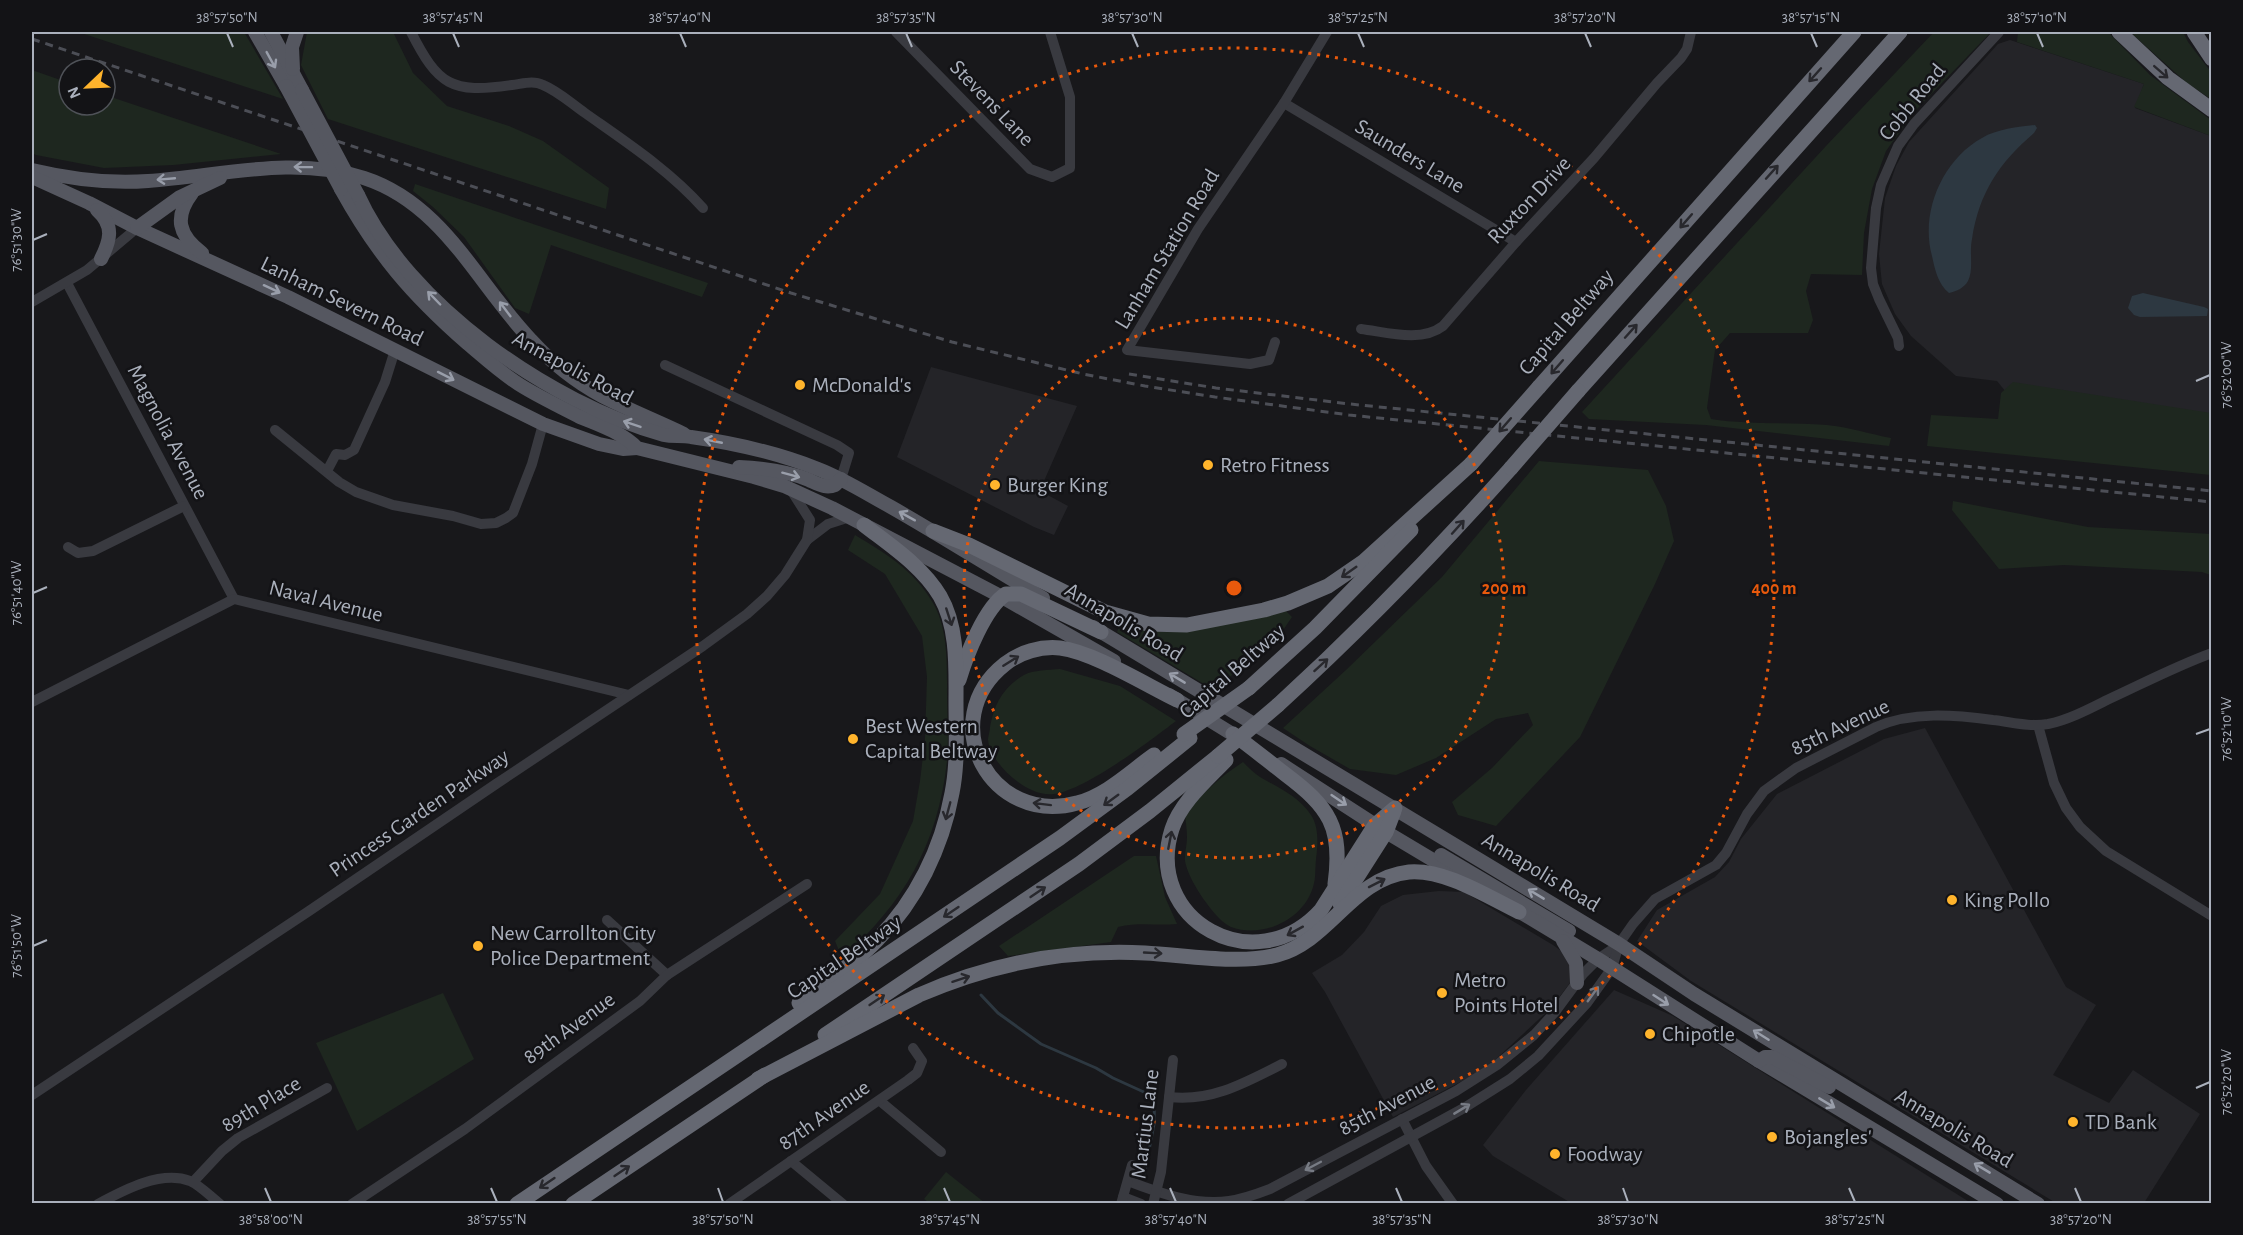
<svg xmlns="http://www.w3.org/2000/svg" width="2243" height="1235" font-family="'Alegreya Sans',sans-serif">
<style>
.built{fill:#242428}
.green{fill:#1e271f}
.water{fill:#2d3841}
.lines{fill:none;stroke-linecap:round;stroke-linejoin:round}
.stream{stroke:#2d3841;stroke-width:3}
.minor{stroke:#393a40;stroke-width:10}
.major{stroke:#555760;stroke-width:14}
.highway{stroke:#656872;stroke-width:15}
.rail{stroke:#4c4e56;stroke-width:3;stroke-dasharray:8 6;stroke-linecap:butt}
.major-bridge{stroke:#555760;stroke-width:14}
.highway-bridge{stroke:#656872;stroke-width:15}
.oneway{stroke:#999eaa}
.oneway2{stroke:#28282d}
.oneway3{stroke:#777b84}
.ticks{fill:none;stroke:#aab0bc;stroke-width:2}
.ring{fill:none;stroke:#e8590c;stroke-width:3;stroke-dasharray:3 6}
.poi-dot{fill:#ffb42c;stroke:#131316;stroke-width:2}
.labels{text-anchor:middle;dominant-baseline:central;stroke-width:5;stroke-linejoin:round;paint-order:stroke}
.street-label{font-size:22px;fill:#aab0bc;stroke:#131316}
.poi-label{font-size:22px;fill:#aab0bc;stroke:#131316;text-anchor:start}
.centre{fill:#e8590c;stroke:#131316;stroke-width:3}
.ring-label{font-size:18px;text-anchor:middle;font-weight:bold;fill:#e8590c;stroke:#131316;stroke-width:5;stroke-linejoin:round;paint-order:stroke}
.neatline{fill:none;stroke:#aab0bc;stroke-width:2}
.ticks-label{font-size:15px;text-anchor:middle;fill:#aab0bc}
</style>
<rect width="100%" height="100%" fill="#18181b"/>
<g class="built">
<polygon points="2010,40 2144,84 2135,108 2211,136 2211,445 2033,425 1997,381 1956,376 1911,336 1895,314 1882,284 1879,254 1885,198 1896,166 1909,142 1998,44"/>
<polygon points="931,367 1077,406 1044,481 1042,492 1068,506 1054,535 1034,527 897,457"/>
<polygon points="1925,728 2066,987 2096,1005 2053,1075 2109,1103 2133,1070 2200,1114 2144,1203 2056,1203 1691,981 1637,941 1657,910 1715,877 1729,862 1741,839 1777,794 1884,739"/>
<polygon points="1439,891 1464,892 1553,945 1571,958 1575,976 1551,1008 1495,1060 1472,1076 1393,1117 1325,992 1312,973 1342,955 1364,932 1381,906 1403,895"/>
<polygon points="1614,990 1673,1016 1971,1203 1571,1203 1493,1156 1483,1145 1526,1090"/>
</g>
<g class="green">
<polygon points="78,32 244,32 283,99"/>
<polygon points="307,32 393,32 413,73 447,106 509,126 543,141 609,188 606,209 328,119 301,65"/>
<path d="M1934,32H1991L1914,112L1886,151L1872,189L1864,233L1862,275L1811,274L1806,291L1813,320L1808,333H1730L1715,350L1707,408L1711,419C1749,425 1789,422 1827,425C1848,427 1870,434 1891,438L1889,446L1706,425L1589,419L1582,412L1826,146Z"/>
<polygon points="2018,32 2108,32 2150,75 2211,120 2211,136 2134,107 2144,84 2017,42"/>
<polygon points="2130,32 2183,32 2188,42 2211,72 2211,99 2187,83"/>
<polygon points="32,70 69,83 69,105 105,105 105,95 281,154 173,165 104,168 36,155 32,153"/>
<polygon points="415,184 708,283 702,297 551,245 529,314 515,308 464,237 433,207 413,191"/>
<polygon points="2013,382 2211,413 2211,475 1927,446 1931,415 1998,419 2001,393"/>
<polygon points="1539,461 1648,470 1666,506 1674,541 1655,584 1580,737 1496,826 1458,815 1452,802 1492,768 1533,725 1528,713 1496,719 1436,758 1396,775 1350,769 1310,746 1283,728 1346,670 1442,577"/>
<polygon points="1953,501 2088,527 2211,534 2211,575 2202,572 2064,565 1999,569 1952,510"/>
<path d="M855,535C885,553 915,571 933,603C948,628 947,664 947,693C947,715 949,739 947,761C938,844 904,903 842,958L835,941L880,894L913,821L920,781L925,739L927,677L922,636L885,574L848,550Z"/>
<polygon points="1286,611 1292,617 1279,636 1214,690 1117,632 1120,625 1163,632 1198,628"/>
<path d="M1060,669L1120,686L1176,721C1150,741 1085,790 1054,794C1029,798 991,765 988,740C988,737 990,731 990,727C994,705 1003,687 1024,675C1033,670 1049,670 1060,669Z"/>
<path d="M1243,762C1248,767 1254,773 1260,777C1279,788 1298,796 1311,815C1319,827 1318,845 1316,859C1315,868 1316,879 1313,887C1304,919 1263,939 1231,927C1215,920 1190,882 1186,865C1183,857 1187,847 1187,838C1187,831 1186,823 1185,815C1202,793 1220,777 1243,762Z"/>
<path d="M1134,856H1156L1165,897L1177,924C1156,926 1140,922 1118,927L1111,942L1008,956L999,946Z"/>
<polygon points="443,993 474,1059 357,1131 316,1043"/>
<polygon points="946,1172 985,1203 930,1203 924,1199"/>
</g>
<g class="water">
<path d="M2035,125L2037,128L2034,133C1999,163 1979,193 1972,239C1969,253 1974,269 1968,281C1964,288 1957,291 1949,293C1938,284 1935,270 1932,256C1920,213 1942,160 1982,138C1997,129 2019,127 2035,125Z"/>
<polygon points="2143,293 2204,307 2208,309 2207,316 2140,317 2134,315 2128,308 2132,296"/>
</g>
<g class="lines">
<g class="stream">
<polyline points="981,995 998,1013 1041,1044 1096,1068 1113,1078 1146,1093 1155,1101"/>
<polyline points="1144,1176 1154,1124 1155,1086"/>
</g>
<g class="minor">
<path d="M411,32C438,85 451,94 512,85C522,84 533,80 543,85C558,91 572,104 585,113C626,142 669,170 703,208"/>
<polyline points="896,32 1030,169 1052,177 1070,168 1070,97 1050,32"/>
<polyline points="1284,103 1516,242"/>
<polyline points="67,283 234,599"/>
<polyline points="32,302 87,270 137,228"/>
<path d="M1361,329C1386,332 1421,343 1443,326L1516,242L1594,158L1657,83L1681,58L1687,49L1691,32"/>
<polyline points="1275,342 1269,360 1250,364 1127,350 1198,229 1284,103 1327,32"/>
<polyline points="1899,346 1898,338 1879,299 1873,284 1871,268 1876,208 1881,185 1898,146 1914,124 1999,32"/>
<polyline points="665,365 837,445 849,453 841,479"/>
<polyline points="275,430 339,482 356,492 393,505 453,516 481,524 496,523 506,518 513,513 532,464 543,424"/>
<polyline points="327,471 336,454 345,455 354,450 385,382 395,350"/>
<polyline points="807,540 828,524 850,517"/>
<polyline points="68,547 78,553 93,551 184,506"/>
<polyline points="32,702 234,599 629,695"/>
<polyline points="2038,725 2054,783 2066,808 2080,827 2106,851 2212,916"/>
<polyline points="607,920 667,975"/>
<polyline points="32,1095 309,911 496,784 703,646 747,614 767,596 785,575 807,540 810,520 791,490"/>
<path d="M1169,1097C1211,1102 1245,1083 1282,1064"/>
<polyline points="880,1101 941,1152"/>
<polyline points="1402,1119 1426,1166 1453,1204"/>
<polyline points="791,1161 843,1204"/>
<path d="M1128,1181C1159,1193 1196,1206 1229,1201C1244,1199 1257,1194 1270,1189L1456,1091L1497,1065L1534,1035L1555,1012L1583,974L1598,959L1619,945"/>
<polyline points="193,1182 222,1151 238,1138 327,1088"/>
<polyline points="1123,1197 1141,1204"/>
<path d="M98,1204C124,1190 161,1170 190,1181C201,1186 211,1197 220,1204"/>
<polyline points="352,1204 465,1129 640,1001 667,975 807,884"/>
<polyline points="729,1204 908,1080 917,1073 922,1061 913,1048"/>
<polyline points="1121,1204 1132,1165"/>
<polyline points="1153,1204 1161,1172 1173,1060"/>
<path d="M1288,1204L1464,1108L1510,1079L1538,1056L1587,1003L1612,968L1619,944L1633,924L1655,899L1716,865L1726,853L1747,814L1764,791L1796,768L1876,727C1912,711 1955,715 1993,720C2012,722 2028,727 2048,724C2068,720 2089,709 2107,700C2142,684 2176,666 2212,653"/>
</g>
<g class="major">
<polyline points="255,32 286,86"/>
<polyline points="271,32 302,90"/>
<polyline points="293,69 292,47 297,32"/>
<path d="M32,170C70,179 109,184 148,181C221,176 293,155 364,178C444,204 477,284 531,340C551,362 576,382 602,396C629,410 657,421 684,434"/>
<polyline points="32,177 89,203 137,228 288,297 543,424 599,444 623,449 637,448"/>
<path d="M341,189C377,254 411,294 467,343C486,359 504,376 525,388C542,398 560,407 578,416C598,425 622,432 637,448L754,477L784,486L832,508L1002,597L1114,661"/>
<path d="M192,193C174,217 178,235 202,253"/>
<path d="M358,195C408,305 550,403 664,435C673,437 682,435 691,437C734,443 778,453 818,469C844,479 867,494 891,507C942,536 992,568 1043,598"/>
<path d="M97,210C115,226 110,241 101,259"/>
<polyline points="137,228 180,197 220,178"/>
<path d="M739,467C762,468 787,471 809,480C818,484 826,489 835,485L841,479"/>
<polyline points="1093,627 1619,944 1694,994 2038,1204"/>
<polyline points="1169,695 1242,740"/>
<polyline points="1281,764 1386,832 1468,881"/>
<polyline points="1441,855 1569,931"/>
<polyline points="1510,906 1598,959 1759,1061 1997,1204"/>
<polyline points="1563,941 1576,963 1577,983"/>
<polyline points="1759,1061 1765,1057 1772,1057 1829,1087"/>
</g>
<g class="highway">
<polyline points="2119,32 2168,78 2212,110"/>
<polyline points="2194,32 2212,59"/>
<polyline points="1539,387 1854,32"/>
<polyline points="1578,391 1900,32"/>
<polyline points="933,531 969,545 1105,612 1148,624 1187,625 1264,610 1288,603 1328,586 1363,562 1471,464"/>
<path d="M959,680C966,656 985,607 1006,594H1021L1101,632"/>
<polyline points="1249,688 1315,628 1411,530"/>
<path d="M1278,705C1360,630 1437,551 1511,468"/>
<path d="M1233,734C1251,747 1268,761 1285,774C1329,807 1343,827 1335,884"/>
<path d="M1154,755C1131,771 1106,796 1077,803C992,827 933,721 1005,664C1020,652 1041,646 1060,648C1093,652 1146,685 1177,700"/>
<path d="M1226,760C1206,781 1181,802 1172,829C1143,920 1255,983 1321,910L1375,825L1395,808"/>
<polyline points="1340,904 1386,832 1394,811"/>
<path d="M799,1003C825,983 854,964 877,940C916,901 942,848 952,793C958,763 956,732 956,702C956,667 958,627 940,596C922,566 891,546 864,525"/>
<polyline points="825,1035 1079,864 1150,811 1218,756"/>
<path d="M758,1079L919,995C990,964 1068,949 1145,953C1185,955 1239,965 1277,955C1330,941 1352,878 1409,872C1445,869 1488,897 1519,912"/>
<polyline points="517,1204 1060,838 1128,788 1190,738"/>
<polyline points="573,1204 765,1075"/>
</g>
<g class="rail">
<polyline points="32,39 791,293 952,342 1083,374 1145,386 1215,397 1349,415 2212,502"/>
<polyline points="1129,374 1216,388 1350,404 2212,491"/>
</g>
<g class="major-bridge">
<polyline points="286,86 341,189"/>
<polyline points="302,90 358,195"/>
</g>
<g class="highway-bridge">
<polyline points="1471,464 1539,387"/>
<polyline points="1511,468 1578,391"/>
<polyline points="1184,734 1249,688"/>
<polyline points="1218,756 1278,705"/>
</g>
</g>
<defs><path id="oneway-shaft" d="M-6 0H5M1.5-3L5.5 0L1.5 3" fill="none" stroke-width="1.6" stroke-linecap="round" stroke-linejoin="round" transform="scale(1.5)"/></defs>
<g class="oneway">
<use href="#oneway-shaft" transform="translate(271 60) rotate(61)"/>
<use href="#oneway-shaft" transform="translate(303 167) rotate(-179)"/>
<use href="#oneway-shaft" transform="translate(166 179) rotate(175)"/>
<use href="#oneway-shaft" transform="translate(272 289) rotate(25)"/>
<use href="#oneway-shaft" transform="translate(434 298) rotate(-134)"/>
<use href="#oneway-shaft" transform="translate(505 309) rotate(-127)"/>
<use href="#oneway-shaft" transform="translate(446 376) rotate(27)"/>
<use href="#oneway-shaft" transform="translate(632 424) rotate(-161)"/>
<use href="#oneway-shaft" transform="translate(713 441) rotate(-169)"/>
<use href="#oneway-shaft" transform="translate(791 475) rotate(15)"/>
<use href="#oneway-shaft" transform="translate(907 516) rotate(-151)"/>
<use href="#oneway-shaft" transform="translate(1177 678) rotate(-149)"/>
<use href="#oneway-shaft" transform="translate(1339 800) rotate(34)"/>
<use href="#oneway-shaft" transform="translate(1536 894) rotate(-149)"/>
<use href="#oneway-shaft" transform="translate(1661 1000) rotate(33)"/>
<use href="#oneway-shaft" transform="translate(1761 1035) rotate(-148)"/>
<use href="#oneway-shaft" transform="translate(1827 1103) rotate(31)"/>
<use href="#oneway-shaft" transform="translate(1982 1168) rotate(-149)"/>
</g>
<g class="oneway2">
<use href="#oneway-shaft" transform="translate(2161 72) rotate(41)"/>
<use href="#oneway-shaft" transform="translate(1815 75) rotate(132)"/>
<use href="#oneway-shaft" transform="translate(1772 172) rotate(-48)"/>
<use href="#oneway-shaft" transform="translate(1686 221) rotate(131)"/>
<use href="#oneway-shaft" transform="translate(1631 331) rotate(-48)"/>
<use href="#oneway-shaft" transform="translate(1557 367) rotate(131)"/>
<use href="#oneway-shaft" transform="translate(1505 425) rotate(131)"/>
<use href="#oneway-shaft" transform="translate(1458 527) rotate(-48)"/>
<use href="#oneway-shaft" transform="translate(1349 572) rotate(145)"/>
<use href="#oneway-shaft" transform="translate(949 617) rotate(72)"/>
<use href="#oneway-shaft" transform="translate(1011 661) rotate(-32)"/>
<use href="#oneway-shaft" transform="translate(1321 665) rotate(-42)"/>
<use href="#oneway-shaft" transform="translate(1111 800) rotate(144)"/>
<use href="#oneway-shaft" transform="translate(1042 804) rotate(-173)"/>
<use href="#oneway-shaft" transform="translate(948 811) rotate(105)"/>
<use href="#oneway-shaft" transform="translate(1170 840) rotate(-79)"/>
<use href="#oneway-shaft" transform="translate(1377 883) rotate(-27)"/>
<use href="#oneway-shaft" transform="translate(1038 892) rotate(-34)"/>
<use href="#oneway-shaft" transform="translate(951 912) rotate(146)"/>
<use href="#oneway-shaft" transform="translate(1295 931) rotate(151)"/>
<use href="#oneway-shaft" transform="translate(1153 953) rotate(3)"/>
<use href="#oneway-shaft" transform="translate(961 979) rotate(-18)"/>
<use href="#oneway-shaft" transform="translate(877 1000) rotate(-34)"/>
<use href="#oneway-shaft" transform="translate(622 1171) rotate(-34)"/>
<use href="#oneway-shaft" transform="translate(547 1183) rotate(146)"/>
</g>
<g class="oneway3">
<use href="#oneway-shaft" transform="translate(1593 994) rotate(-54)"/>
<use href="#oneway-shaft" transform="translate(1462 1109) rotate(-31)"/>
<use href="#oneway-shaft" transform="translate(1313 1166) rotate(152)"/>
</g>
<path class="ticks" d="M227,33L233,47M453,33L459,47M680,33L686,47M906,33L912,47M1132,33L1138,47M1358,33L1364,47M1585,33L1591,47M1811,33L1817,47M2037,33L2043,47M33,240L47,234M2196,381L2210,375M33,593L47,587M2196,734L2210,729M33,946L47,940M2196,1088L2210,1082M265,1188L271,1202M491,1188L497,1202M718,1188L723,1202M944,1188L950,1202M1170,1188L1176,1202M1396,1188L1402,1202M1623,1188L1628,1202M1849,1188L1855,1202M2075,1188L2081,1202"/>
<g class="ring">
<circle cx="1234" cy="588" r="270"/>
<circle cx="1234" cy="588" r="540"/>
</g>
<g class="poi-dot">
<circle cx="800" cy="385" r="6"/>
<circle cx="1208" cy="465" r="6"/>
<circle cx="995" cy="485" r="6"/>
<circle cx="853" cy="739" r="6"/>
<circle cx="1952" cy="900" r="6"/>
<circle cx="478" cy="946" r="6"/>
<circle cx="1442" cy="993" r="6"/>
<circle cx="1650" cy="1034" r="6"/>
<circle cx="2073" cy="1122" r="6"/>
<circle cx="1772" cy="1137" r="6"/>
<circle cx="1555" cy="1154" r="6"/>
</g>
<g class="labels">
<g class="street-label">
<text transform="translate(1912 102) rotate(-51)">Cobb Road</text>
<text transform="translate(992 103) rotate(46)">Stevens Lane</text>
<text transform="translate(1410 156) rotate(31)">Saunders Lane</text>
<text transform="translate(1529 200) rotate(-47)">Ruxton Drive</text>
<text transform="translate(1167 249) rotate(-59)">Lanham Station Road</text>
<text transform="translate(342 301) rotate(26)">Lanham Severn Road</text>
<text transform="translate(1566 322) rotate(-49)">Capital Beltway</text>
<text transform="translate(573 368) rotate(28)">Annapolis Road</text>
<text transform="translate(168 432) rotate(62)">Magnolia Avenue</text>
<text transform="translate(326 601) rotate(14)">Naval Avenue</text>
<text transform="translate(1124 622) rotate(31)">Annapolis Road</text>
<text transform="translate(1232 671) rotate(-41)">Capital Beltway</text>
<text transform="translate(1840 727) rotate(-25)">85th Avenue</text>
<text transform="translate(419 813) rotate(-34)">Princess Garden Parkway</text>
<text transform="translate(1541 872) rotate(31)">Annapolis Road</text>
<text transform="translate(844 957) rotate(-34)">Capital Beltway</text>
<text transform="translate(569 1028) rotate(-36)">89th Avenue</text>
<text transform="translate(261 1104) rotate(-31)">89th Place</text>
<text transform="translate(1387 1105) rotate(-28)">85th Avenue</text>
<text transform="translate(824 1115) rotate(-35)">87th Avenue</text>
<text transform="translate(1145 1124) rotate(-83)">Martius Lane</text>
<text transform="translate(1954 1128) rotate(31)">Annapolis Road</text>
</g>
<g class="poi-label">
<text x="812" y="385">McDonald's</text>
<text x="1220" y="465">Retro Fitness</text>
<text x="1007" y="485">Burger King</text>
<text x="865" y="726">Best Western<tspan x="865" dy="25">Capital Beltway</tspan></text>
<text x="1964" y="900">King Pollo</text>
<text x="490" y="933">New Carrollton City<tspan x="490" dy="25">Police Department</tspan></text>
<text x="1454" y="980">Metro<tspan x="1454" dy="25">Points Hotel</tspan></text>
<text x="1662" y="1034">Chipotle</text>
<text x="2085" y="1122">TD Bank</text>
<text x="1784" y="1137">Bojangles'</text>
<text x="1567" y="1154">Foodway</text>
</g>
</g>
<circle cx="1234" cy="588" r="9" class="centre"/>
<g class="ring-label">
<text x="1504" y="594">200 m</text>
<text x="1774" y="594">400 m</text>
</g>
<rect width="2243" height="1235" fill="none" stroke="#131316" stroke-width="66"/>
<g transform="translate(87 87) rotate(247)"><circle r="28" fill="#131316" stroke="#4f5258" stroke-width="1.5"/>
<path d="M0-4.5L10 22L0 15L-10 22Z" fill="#ffb42c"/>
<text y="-9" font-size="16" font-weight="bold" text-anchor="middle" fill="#aab0bc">N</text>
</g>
<rect x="33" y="33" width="2177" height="1169" class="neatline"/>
<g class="ticks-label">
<text x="227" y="22">38°57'50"N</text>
<text x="453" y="22">38°57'45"N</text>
<text x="680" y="22">38°57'40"N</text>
<text x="906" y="22">38°57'35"N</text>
<text x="1132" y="22">38°57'30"N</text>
<text x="1358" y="22">38°57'25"N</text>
<text x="1585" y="22">38°57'20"N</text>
<text x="1811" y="22">38°57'15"N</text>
<text x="2037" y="22">38°57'10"N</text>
<text transform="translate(16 240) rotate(-90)" y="5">76°51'30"W</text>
<text transform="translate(2226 375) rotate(-90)" y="5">76°52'00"W</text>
<text transform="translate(16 593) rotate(-90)" y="5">76°51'40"W</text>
<text transform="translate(2226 729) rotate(-90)" y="5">76°52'10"W</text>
<text transform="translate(16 946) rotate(-90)" y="5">76°51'50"W</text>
<text transform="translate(2226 1082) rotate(-90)" y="5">76°52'20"W</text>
<text x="271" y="1224">38°58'00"N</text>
<text x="497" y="1224">38°57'55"N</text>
<text x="723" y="1224">38°57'50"N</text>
<text x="950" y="1224">38°57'45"N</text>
<text x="1176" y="1224">38°57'40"N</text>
<text x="1402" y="1224">38°57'35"N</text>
<text x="1628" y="1224">38°57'30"N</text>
<text x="1855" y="1224">38°57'25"N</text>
<text x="2081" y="1224">38°57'20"N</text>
</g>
</svg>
